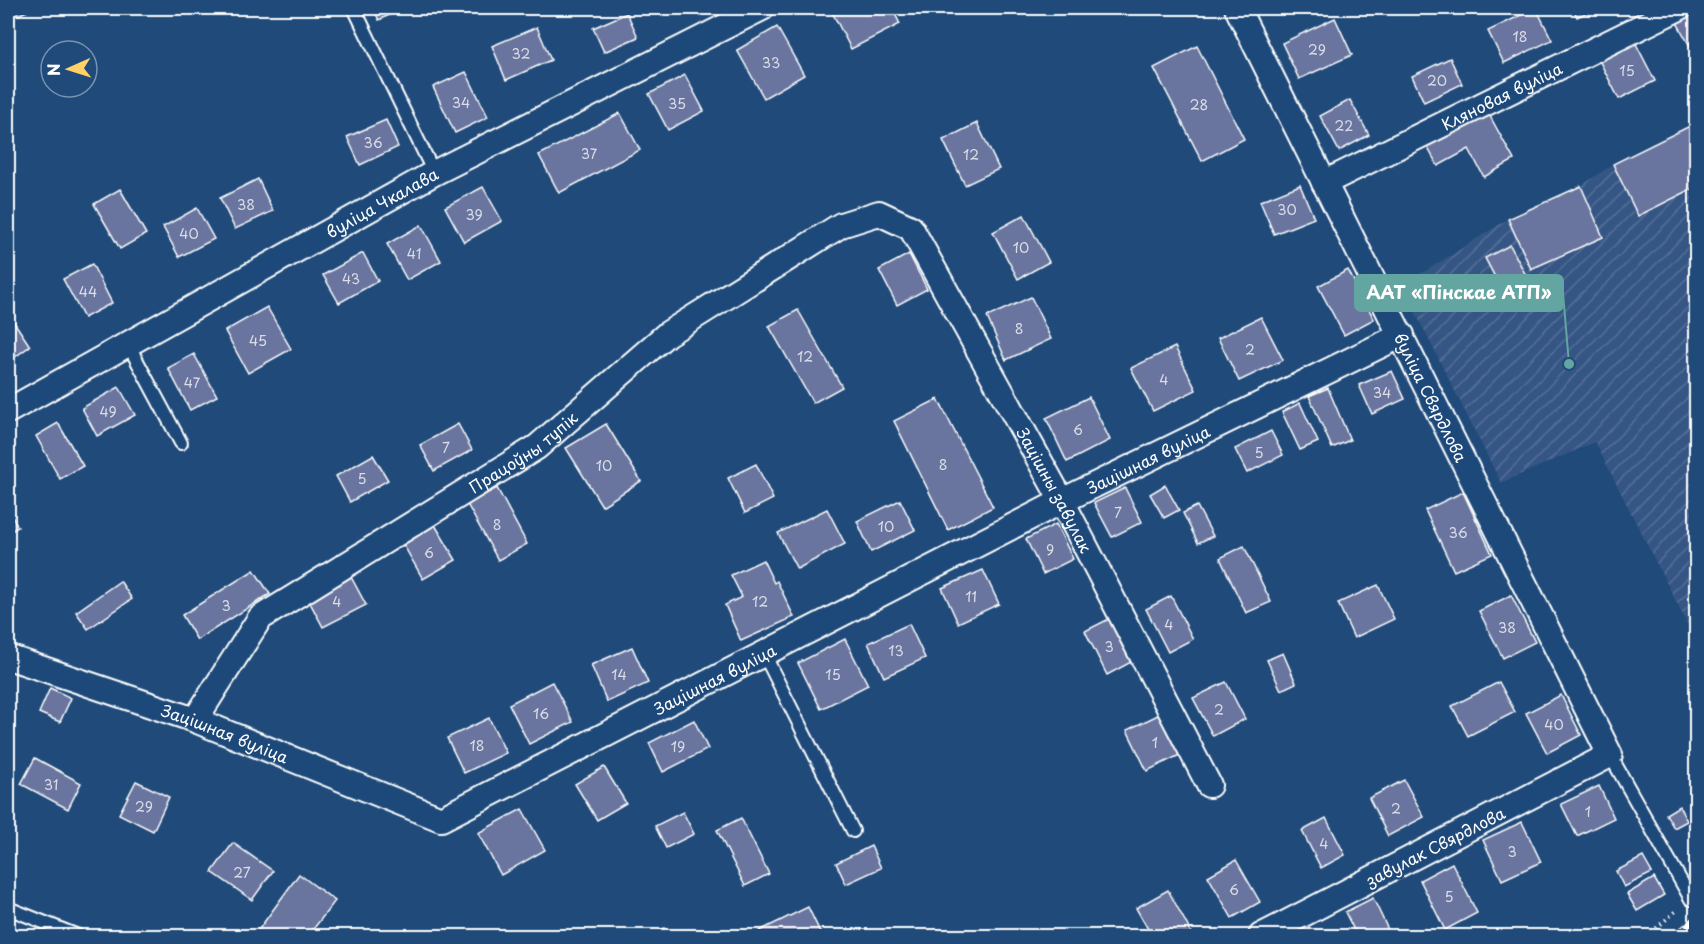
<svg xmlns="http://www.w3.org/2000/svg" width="1704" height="944" font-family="'Playpen Sans',sans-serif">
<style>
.industrial{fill:url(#industrial-furrows)}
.building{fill:#6a759f;stroke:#fff;stroke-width:1.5}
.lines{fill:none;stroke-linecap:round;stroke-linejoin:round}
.service-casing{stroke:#fff;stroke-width:16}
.minor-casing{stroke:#fff;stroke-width:28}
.path{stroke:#fff;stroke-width:4;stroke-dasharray:1.5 4.5;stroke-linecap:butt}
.service{stroke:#1f4a7a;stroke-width:12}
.minor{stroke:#1f4a7a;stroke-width:24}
.rail-casing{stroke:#fff;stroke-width:7}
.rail{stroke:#1f4a7a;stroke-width:4.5;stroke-dasharray:14;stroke-linecap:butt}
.labels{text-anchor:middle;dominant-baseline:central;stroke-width:4.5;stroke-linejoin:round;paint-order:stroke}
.number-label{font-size:14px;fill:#dadce7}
.street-label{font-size:16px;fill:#fff;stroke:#1f4a7a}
.leader{fill:none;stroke:#63a6a1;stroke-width:2}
.callout-dot{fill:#63a6a1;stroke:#1f4a7a;stroke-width:2}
.callout{fill:#63a6a1;stroke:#63a6a1;stroke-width:2}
.callout-label{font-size:18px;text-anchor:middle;font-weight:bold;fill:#fff}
</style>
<defs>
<pattern id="industrial-furrows" width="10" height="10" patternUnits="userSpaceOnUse" patternTransform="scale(1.5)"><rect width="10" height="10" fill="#365785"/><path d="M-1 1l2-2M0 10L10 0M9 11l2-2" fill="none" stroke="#547097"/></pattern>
</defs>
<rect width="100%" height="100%" fill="#1f4a7a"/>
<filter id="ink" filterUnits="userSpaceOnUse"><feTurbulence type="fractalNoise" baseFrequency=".0167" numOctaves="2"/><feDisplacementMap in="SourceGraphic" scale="12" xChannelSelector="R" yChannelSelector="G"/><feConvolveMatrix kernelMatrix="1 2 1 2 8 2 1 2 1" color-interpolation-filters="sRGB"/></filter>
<g filter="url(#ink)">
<polygon class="industrial" points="1696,123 1696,641 1595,442 1501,483 1402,286 1508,219 1581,186 1613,164"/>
<g class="building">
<polygon points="15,8 34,8 18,15"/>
<polygon points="373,8 404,8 379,20"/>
<polygon points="835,8 892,8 900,24 851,49 831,10"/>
<polygon points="1536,8 1552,40 1504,63 1488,31"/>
<polygon points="1573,8 1597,8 1577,17"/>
<polygon points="1696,8 1696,57 1675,19"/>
<polygon points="627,13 638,37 604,52 593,28"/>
<polygon points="1335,18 1352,55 1299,79 1282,43"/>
<polygon points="537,27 551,60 506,80 492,46"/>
<polygon points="777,27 804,75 764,98 737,50"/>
<polygon points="1634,40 1655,81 1619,99 1598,58"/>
<polygon points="1197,46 1244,139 1202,161 1154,68"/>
<polygon points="1450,58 1462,84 1424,102 1412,76"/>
<polygon points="466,72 488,117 455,133 433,87"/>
<polygon points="685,75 704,111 668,130 649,94"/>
<polygon points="1350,100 1369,135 1339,151 1320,116"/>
<polygon points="1486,109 1514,160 1484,177 1469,149 1438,166 1425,143"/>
<polygon points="620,113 640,150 559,193 539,155"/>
<polygon points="386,120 398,147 360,165 347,137"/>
<polygon points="977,123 999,169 965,185 943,140"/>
<polygon points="1696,123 1696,187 1638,216 1613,164"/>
<polygon points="258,179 273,211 235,229 220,198"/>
<polygon points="1300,185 1314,218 1274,234 1260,201"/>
<polygon points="1581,186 1603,237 1531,269 1508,219"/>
<polygon points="483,187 502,221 464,242 445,207"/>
<polygon points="120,189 146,234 120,249 94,204"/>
<polygon points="197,208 214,239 179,257 163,227"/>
<polygon points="1024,215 1049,262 1018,279 993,232"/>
<polygon points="421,225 441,261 407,280 387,244"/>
<polygon points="1510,245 1532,287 1507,300 1485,258"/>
<polygon points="363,253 378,281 339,303 323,275"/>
<polygon points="909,254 927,289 897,305 879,270"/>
<polygon points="92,264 112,303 84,318 63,279"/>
<polygon points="1348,270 1374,319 1344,335 1318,286"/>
<polygon points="1031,297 1051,339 1006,360 987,317"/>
<polygon points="267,307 291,349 248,373 225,331"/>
<polygon points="798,310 842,387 813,403 769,326"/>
<polygon points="8,313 30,346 8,362"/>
<polygon points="1261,317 1283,360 1239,381 1218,338"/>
<polygon points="1175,347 1196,390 1153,411 1131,368"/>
<polygon points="194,354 217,396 190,410 168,368"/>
<polygon points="1392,371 1405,399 1372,414 1359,385"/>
<polygon points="119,387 135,415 97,436 82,408"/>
<polygon points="1328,388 1350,440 1332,448 1309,396"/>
<polygon points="1089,397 1110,440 1067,462 1046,418"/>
<polygon points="938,399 993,507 948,530 894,421"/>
<polygon points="1300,403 1318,442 1300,450 1282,412"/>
<polygon points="58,423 83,466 60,479 36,436"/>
<polygon points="458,424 472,450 434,471 420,445"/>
<polygon points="606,424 641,481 602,506 566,448"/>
<polygon points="1271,431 1283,455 1247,473 1235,449"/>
<polygon points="373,455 388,480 350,502 336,476"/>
<polygon points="756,464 773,499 745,513 728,478"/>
<polygon points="1165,485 1179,510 1164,518 1150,494"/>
<polygon points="497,488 527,544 498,560 467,504"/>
<polygon points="1125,488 1142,522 1112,537 1094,503"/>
<polygon points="1463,492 1492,554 1454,571 1425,510"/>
<polygon points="900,500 915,530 871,552 857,521"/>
<polygon points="1197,506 1213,536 1198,543 1183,513"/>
<polygon points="8,509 18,527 8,533"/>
<polygon points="827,509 845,544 797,569 778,533"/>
<polygon points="1056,524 1073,559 1043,574 1026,539"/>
<polygon points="435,525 456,560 423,579 403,544"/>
<polygon points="1244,546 1271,602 1246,613 1220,558"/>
<polygon points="763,560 774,583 777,581 794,617 741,641 725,605 742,597 731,575"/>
<polygon points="254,570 270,594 197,640 182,615"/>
<polygon points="983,570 999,604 958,623 942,588"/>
<polygon points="350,575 366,605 323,627 307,597"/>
<polygon points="120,581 132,599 88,629 76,612"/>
<polygon points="1378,585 1394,619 1354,638 1338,603"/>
<polygon points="1511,595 1535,642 1503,658 1479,611"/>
<polygon points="1171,596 1193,639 1168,652 1146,609"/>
<polygon points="1111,618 1133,661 1107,675 1085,631"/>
<polygon points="909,624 925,658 884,677 868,643"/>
<polygon points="845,639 868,685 821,709 798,663"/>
<polygon points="632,647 648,683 607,702 591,665"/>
<polygon points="1283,653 1296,683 1281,690 1267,660"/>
<polygon points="552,682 573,722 529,744 509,704"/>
<polygon points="1226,682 1245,719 1213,736 1193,698"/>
<polygon points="1499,682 1515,712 1468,736 1452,706"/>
<polygon points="50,688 71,698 60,722 39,713"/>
<polygon points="1561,695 1581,735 1547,753 1526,713"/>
<polygon points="1164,712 1184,753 1147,771 1127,730"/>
<polygon points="489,718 506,753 464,773 447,738"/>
<polygon points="694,720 708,749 663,772 649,743"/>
<polygon points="35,758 81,783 68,809 21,784"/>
<polygon points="604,767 626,803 597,820 575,784"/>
<polygon points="1404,780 1424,817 1388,836 1369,798"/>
<polygon points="136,781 169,797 153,831 119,814"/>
<polygon points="1599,786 1614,818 1577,836 1561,804"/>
<polygon points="1679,806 1687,821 1674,828 1666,814"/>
<polygon points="522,809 545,850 501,875 478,833"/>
<polygon points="683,812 694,834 666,848 655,826"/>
<polygon points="741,818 769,874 745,886 717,830"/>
<polygon points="1326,818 1345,855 1321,868 1302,831"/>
<polygon points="1522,822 1541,862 1502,880 1483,840"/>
<polygon points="233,843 273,871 252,900 212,872"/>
<polygon points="871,846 881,868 846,884 836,863"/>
<polygon points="1643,857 1652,873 1624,887 1616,871"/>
<polygon points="1236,860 1260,902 1232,918 1208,876"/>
<polygon points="1452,863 1477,913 1445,930 1420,880"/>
<polygon points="299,874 335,901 308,936 254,936"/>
<polygon points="1654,878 1664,895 1637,911 1627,894"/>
<polygon points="1168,890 1192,934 1187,936 1152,936 1136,908"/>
<polygon points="1373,898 1391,936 1357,936 1345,912"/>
<polygon points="808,907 822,936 762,936 759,931"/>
<polygon points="664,928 668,936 649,936"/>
</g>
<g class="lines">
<g class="service-casing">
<g id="service">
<polyline points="354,8 434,173"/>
<polyline points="128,344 181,443"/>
<polyline points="764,654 853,831"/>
<polyline points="1610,755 1691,899"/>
<polyline points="8,908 78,936"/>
</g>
</g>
<g class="minor-casing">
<g id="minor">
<path id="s1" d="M1237,8L1610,755L1261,936"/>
<path id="s2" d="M1324,183L1679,8"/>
<path id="s3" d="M8,411L434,173L762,8"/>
<path id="s4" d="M8,657L195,720L441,819L1062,501L1402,335"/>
<path id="s5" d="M195,720L260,618L537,447L667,334L841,225L879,213L911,228L1062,501L1209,785"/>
</g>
</g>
<polyline class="path" points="1647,936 1676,911"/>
<use href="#service" class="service"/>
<use href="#minor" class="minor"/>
<g class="rail-casing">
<polyline id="rail" points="1675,936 1696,919"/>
</g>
<use href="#rail" class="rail"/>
</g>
</g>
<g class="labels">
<g class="number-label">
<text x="1520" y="36">18</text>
<text x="1317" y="49">29</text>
<text x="521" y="53">32</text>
<text x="771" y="62">33</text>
<text x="1627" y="70">15</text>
<text x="1437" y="80">20</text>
<text x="461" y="102">34</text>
<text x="677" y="103">35</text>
<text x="1199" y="104">28</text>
<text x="1344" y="125">22</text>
<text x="373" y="142">36</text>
<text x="589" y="153">37</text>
<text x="971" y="154">12</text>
<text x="246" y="204">38</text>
<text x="1287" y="209">30</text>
<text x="474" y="214">39</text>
<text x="189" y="233">40</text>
<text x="1021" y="247">10</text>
<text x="414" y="253">41</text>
<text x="351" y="278">43</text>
<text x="88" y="291">44</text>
<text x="1019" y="328">8</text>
<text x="258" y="340">45</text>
<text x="1250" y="349">2</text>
<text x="805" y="356">12</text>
<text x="1164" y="379">4</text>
<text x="192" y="382">47</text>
<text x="1382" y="392">34</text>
<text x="108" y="411">49</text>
<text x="1078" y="429">6</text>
<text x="446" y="447">7</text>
<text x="1259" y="452">5</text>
<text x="943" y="464">8</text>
<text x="604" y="465">10</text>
<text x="362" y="478">5</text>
<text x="1118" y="512">7</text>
<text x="497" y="524">8</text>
<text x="886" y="526">10</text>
<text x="1458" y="532">36</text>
<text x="1050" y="549">9</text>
<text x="429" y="552">6</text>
<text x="971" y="596">11</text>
<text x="337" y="601">4</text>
<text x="760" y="601">12</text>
<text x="226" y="605">3</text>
<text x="1169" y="624">4</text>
<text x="1507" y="627">38</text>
<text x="1109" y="646">3</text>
<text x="896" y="650">13</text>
<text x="619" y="674">14</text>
<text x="833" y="674">15</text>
<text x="1219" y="709">2</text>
<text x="541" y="713">16</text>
<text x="1554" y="724">40</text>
<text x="1155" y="742">1</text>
<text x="477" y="745">18</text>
<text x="678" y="746">19</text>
<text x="51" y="784">31</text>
<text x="144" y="806">29</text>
<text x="1396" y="808">2</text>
<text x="1588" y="811">1</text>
<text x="1324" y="843">4</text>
<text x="1512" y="851">3</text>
<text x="242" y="872">27</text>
<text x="1234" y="889">6</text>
<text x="1449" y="896">5</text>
</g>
<g class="street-label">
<text stroke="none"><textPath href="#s2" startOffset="198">Кляновая вуліца</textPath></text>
<text stroke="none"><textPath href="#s3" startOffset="428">вуліца Чкалава</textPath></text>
<text stroke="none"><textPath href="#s1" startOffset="435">вуліца Свярдлова</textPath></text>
<text stroke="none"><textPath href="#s5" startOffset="432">Працоўны тупік</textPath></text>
<text stroke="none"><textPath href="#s4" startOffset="1256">Зацішная вуліца</textPath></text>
<text stroke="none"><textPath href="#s5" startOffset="1198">Зацішны завулак</textPath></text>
<text stroke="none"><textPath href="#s4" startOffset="770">Зацішная вуліца</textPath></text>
<text stroke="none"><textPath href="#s4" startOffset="230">Зацішная вуліца</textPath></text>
<text transform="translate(1435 846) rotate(-27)">завулак Свярдлова</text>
</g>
</g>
<path class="leader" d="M1569 364L1563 293"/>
<circle class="callout-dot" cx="1569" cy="364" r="6"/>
<rect class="callout" x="1355" y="275" width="208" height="36" rx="6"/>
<g class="callout-label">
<text x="1459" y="299">ААТ «Пінскае АТП»</text>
</g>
<rect width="1704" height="944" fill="none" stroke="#1f4a7a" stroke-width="30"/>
<rect x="15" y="15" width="1674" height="914" fill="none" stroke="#fff" stroke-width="2" filter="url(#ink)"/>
<g transform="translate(69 69) rotate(267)"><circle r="28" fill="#1f4a7a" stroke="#7992af" stroke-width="1.5"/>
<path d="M0-4.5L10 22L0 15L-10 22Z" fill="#ffd166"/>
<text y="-9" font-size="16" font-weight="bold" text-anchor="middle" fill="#ffffff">N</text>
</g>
</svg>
